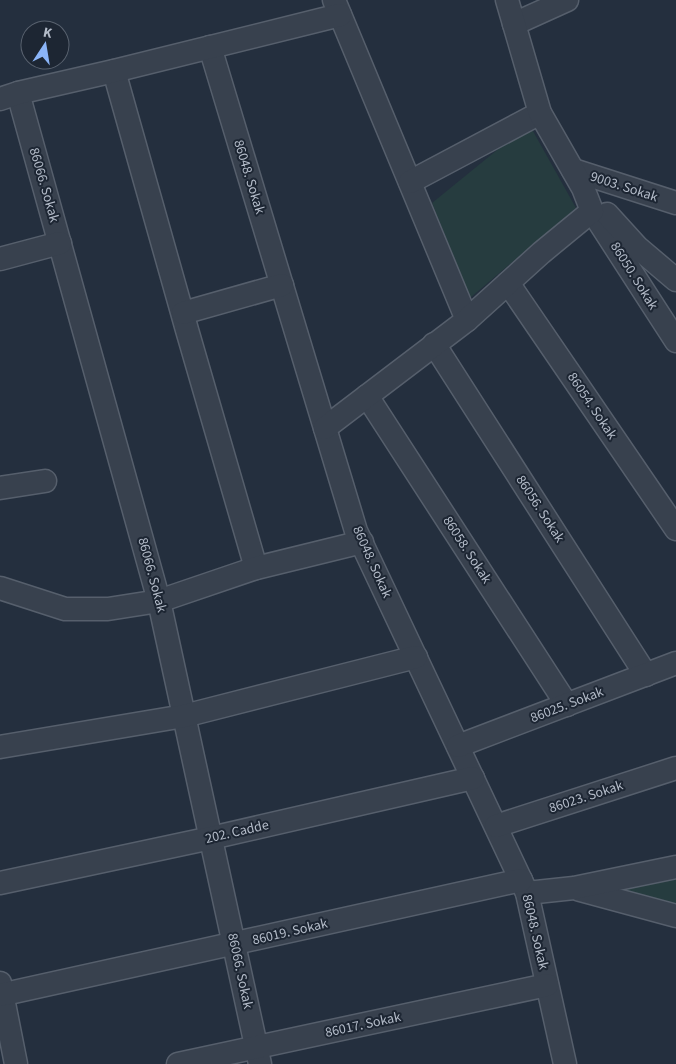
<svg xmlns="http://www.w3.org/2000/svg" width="676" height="1064" font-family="'Source Sans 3',sans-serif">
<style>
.green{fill:#263c3f}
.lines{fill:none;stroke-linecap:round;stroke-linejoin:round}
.minor-casing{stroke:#565f6c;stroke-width:25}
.minor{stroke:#38414e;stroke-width:22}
.labels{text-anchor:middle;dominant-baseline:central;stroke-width:4;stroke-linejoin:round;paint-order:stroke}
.street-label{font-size:14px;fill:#b4bcc9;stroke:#1d2633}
</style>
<rect width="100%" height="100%" fill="#242f3e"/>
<g class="green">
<polygon points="529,124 576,208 470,298 432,203"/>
<polygon points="676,876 676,904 616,889"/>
</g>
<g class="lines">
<g class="minor-casing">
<g id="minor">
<polyline points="334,0 467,320"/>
<polyline points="514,24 567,0"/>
<polyline points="210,47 356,531 527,893 565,1064"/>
<polyline points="114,71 187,330 256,568"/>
<polyline points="18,93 159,601 260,1064"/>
<polyline points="0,99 18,93 114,71 340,15"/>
<polyline points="573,170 676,203"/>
<polyline points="410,182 540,113"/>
<polyline points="592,211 676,341"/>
<polyline points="607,214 637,247 676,280"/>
<polyline points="0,259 60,243"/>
<polyline points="508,283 676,529"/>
<polyline points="183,313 282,285"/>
<polyline points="434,344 646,675"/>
<polyline points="367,396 567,705"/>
<polyline points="325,428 467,320 541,253 592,211 583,188 540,113 507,0"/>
<polyline points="0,488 45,481"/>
<polyline points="0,588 65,609 108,609 159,601 256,568 362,542"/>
<polyline points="458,746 676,663"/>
<polyline points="0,747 184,716 416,657"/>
<polyline points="496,826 676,768"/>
<polyline points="0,883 211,838 473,778"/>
<polyline points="580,890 676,916"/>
<polyline points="527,893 574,888 676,867"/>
<polyline points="0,983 16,1064"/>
<polyline points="0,995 521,880"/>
<polyline points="178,1064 547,985"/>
</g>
</g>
<use href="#minor" class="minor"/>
</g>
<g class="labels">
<g class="street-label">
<text transform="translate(249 177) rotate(73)">86048. Sokak</text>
<text transform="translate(44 185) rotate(74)">86066. Sokak</text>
<text transform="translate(624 187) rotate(18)">9003. Sokak</text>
<text transform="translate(634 276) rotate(58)">86050. Sokak</text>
<text transform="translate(592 406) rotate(56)">86054. Sokak</text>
<text transform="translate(540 509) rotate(57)">86056. Sokak</text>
<text transform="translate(467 550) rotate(57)">86058. Sokak</text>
<text transform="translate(372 562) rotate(66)">86048. Sokak</text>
<text transform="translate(152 575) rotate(75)">86066. Sokak</text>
<text transform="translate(567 705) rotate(-21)">86025. Sokak</text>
<text transform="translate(586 797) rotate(-18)">86023. Sokak</text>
<text transform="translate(237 832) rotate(-13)">202. Cadde</text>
<text transform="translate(290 932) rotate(-13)">86019. Sokak</text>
<text transform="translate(535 932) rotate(77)">86048. Sokak</text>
<text transform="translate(240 971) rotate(78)">86066. Sokak</text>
<text transform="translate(363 1025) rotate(-12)">86017. Sokak</text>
</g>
</g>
<g transform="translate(45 45) rotate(12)"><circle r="24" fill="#1d2633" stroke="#59626f"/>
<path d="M0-4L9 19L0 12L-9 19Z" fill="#8ab4f8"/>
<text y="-8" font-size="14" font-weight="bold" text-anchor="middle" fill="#b4bcc9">K</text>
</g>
</svg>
